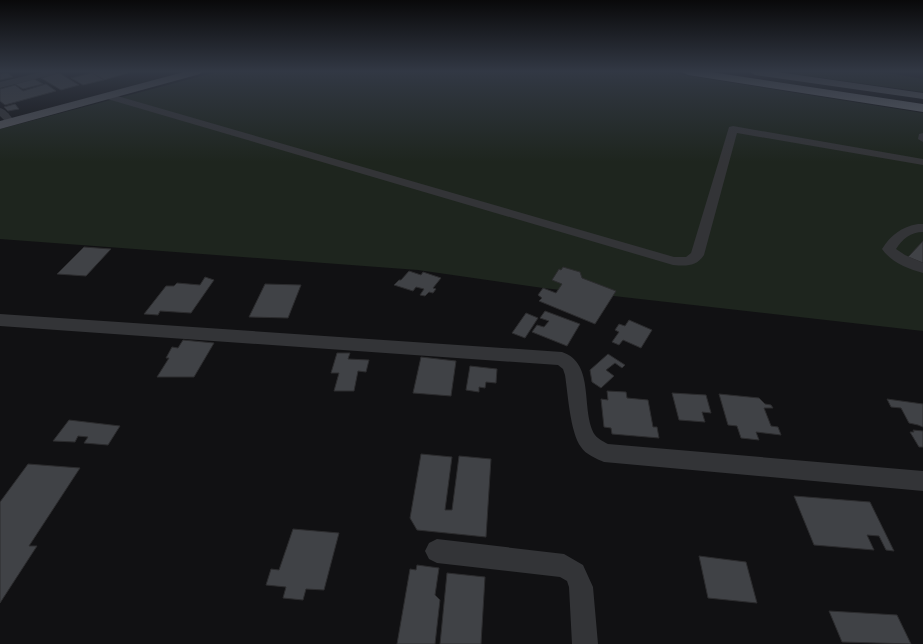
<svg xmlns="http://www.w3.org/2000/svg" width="923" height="644" font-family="'Source Sans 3',sans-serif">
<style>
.green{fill:#1e251e}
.building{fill:#404246;stroke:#2c2c2e}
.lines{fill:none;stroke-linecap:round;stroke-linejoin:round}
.minor{fill:#333437;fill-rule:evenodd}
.major{fill:#4f5156;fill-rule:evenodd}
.highway{fill:#5f6268;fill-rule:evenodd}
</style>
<rect width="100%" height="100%" fill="#111113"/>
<g class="green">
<polygon points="217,72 665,72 923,113 923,331 543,288 418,270 0,239 0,129"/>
<polygon points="795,72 883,72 923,79 923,92 795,74"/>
</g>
<g class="building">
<polygon points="90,72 127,72 128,73 104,80"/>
<polygon points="8,73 13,77 0,80 0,74"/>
<polygon points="59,73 79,85 61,90 41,78"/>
<polygon points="92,73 104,80 83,85 71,78"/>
<polygon points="34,79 43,84 23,89 15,84"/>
<polygon points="46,84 56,91 5,105 0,101 0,89 15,85 23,91"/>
<polygon points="15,104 19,109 8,111 4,107"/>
<polygon points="923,241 923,263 908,257"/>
<polygon points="84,247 111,249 86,276 57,274"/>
<polygon points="563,267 580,272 582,278 616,291 595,324 539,301 542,298 538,295 543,288 556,293 562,284 552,280 559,269 561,270"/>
<polygon points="409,271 421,275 423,272 441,278 433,288 436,289 433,293 429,292 425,296 420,295 424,289 416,287 413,291 394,285 399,280 401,280"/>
<polygon points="205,277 214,280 191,313 160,311 158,315 144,314 166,286 174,286 177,283 200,285"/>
<polygon points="265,284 301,285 288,318 249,317"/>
<polygon points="545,311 580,324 567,346 532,332 537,325 544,327 549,321 540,318"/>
<polygon points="526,313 538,318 525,338 512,333"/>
<polygon points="629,320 652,330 641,348 623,340 619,345 612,342 619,332 615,330 619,324 625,326"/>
<polygon points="183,340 214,343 194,377 157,377 169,358 166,358 172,347 178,348"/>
<polygon points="337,353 350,353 348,359 369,360 366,372 358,371 354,391 334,391 339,373 331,373"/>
<polygon points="608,354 625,365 622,368 615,363 606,370 614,376 601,388 592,382 590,370"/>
<polygon points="421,357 456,361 451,396 413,393"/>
<polygon points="470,366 497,369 496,383 486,382 485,388 479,387 479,392 466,390"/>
<polygon points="607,391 626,392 627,398 648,400 653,427 657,427 659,438 612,434 611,428 604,427 601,399 608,400"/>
<polygon points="672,393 706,395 711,413 702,412 705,422 679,420"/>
<polygon points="719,394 759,398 765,404 771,405 773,408 764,408 771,426 778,427 781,435 756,432 759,440 741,438 737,426 728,425"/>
<polygon points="887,399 923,404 923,427 918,425 909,423 901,408 891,407"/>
<polygon points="69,420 120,426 108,445 84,443 88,437 78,436 75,442 53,441"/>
<polygon points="913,430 923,431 923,447 919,447 910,432 914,432"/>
<polygon points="421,454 452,457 445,510 452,510 459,456 491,459 486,537 417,530 410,518"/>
<polygon points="28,464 80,468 29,546 37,546 0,603 0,502"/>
<polygon points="794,496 870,502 894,551 886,550 879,536 867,535 874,550 814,545"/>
<polygon points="293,529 339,533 324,590 306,589 303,600 283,598 286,587 266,585 271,569 279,570"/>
<polygon points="699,556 746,562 757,603 708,598"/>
<polygon points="417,565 439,568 435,595 440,600 435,644 397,644 410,569 416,570"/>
<polygon points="447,573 485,577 481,644 440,644"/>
<polygon points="829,611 897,615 911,644 842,642"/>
</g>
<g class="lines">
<g class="minor">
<polygon points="42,72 56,72 55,74 0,88 0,82"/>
<path d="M107,93L674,257H686L691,253L729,127L733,126L923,159V165L737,133L704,255C696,267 686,266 673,265L104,98L103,96L104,94Z"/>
<path d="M0,108C5,109 9,114 12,118L10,120H4L0,116Z"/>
<polygon points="923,133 923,142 918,139 919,134"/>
<path d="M918,224H923V232C911,232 902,239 896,249L905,255L923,263V273C908,269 891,262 882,249C891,235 901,227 918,224Z"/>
<path d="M0,314L562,352C596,363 580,411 595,435C598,439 604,442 608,444L923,471V491L604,462C597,459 585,454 581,447C570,432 568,394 565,375L563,369L558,365L0,326Z"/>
<polygon points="437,539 564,554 583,565 593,587 598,644 572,644 569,587 567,581 560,577 437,563 429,559 425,551 429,543"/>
</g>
<g class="major">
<polygon points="184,72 201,72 200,74 0,129 0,121"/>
<polygon points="750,72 778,72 923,93 923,99 755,75"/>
</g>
<polygon class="highway" points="682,72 711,72 923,104 923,112 688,75"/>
</g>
<linearGradient id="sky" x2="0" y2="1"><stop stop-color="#09090a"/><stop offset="0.44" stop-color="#323844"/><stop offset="1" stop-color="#323844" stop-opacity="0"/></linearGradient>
<rect width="923" height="162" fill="url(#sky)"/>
</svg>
